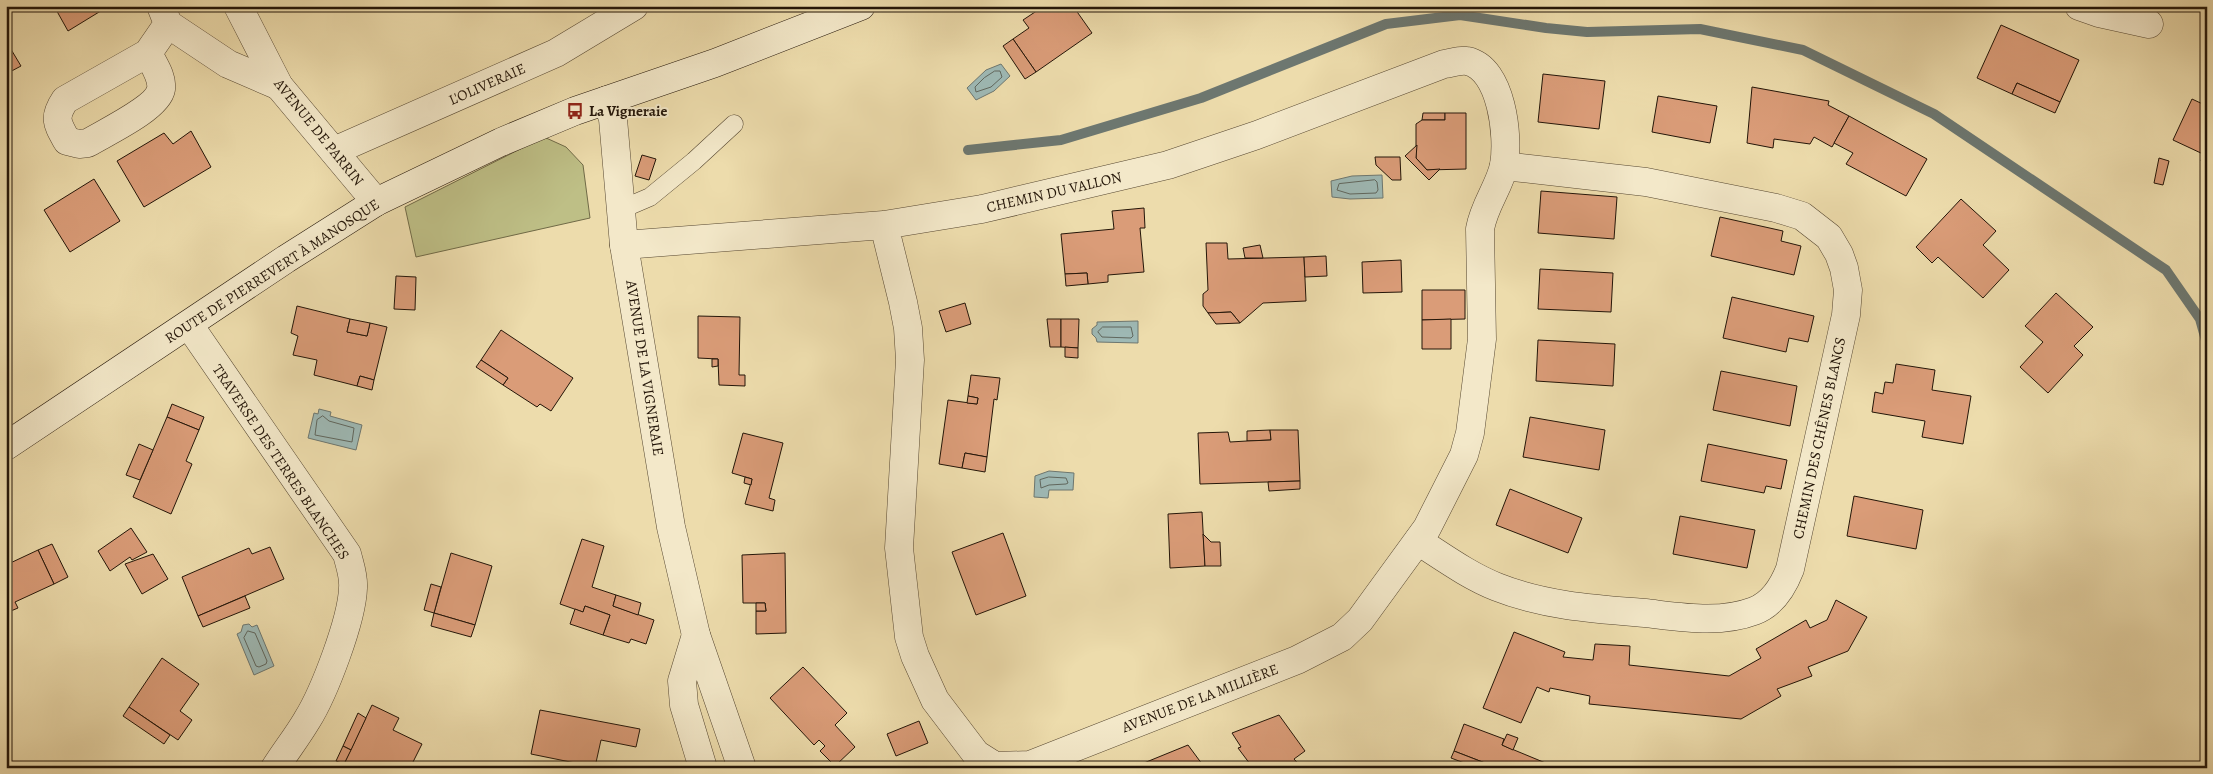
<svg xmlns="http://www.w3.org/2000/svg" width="2213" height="774" font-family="Alegreya,serif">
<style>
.green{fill:#bebf86;stroke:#706a47}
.water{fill:#9eb9b5;stroke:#6d7770}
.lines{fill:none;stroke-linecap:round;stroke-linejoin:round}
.shore{stroke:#60675e;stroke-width:1}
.stream{stroke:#6d7770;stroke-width:10}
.building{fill:#da9c78;stroke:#231508}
.service-casing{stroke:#564731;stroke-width:19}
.minor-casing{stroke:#564731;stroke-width:29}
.secondary-casing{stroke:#231508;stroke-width:29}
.service{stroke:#f3e8c9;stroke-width:18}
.minor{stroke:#f3e8c9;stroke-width:28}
.secondary{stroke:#f3e8c9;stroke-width:28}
.labels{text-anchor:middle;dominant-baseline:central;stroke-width:4;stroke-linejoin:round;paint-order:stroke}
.street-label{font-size:15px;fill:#231508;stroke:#f3e8c9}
.poi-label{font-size:15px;font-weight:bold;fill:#231508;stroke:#f3e8c9;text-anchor:start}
</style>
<rect width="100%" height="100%" fill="#eddcac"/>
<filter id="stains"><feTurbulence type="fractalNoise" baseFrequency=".004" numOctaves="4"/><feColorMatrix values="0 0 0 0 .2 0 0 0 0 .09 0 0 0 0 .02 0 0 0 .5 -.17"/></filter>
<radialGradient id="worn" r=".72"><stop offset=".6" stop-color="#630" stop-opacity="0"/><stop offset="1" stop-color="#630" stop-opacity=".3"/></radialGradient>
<polygon class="green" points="544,137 566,147 583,165 590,218 416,257 405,207"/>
<g class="water">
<polygon points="1001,64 1010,76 994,91 976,100 967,88 986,70"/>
<polygon points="1382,175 1383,198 1350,199 1332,197 1331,181 1352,176"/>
<polygon points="1138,321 1138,343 1097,342 1096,338 1092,334 1092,329 1097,325 1097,322"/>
<polygon points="319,409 331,412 330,416 362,425 356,450 308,438 314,413 318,414"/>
<polygon points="1049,471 1074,473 1073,490 1049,490 1048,498 1034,497 1035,476"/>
<polygon points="249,624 252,627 257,625 274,666 254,675 237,634 241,632 243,625"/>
</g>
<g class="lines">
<g class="shore">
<polygon points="995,71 1000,71 1002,77 991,87 976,92 975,87 984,78"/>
<polygon points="1375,180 1377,182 1378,190 1376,193 1350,194 1337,190 1339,184"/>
<polygon points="1103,327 1131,327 1133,336 1131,338 1102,337 1098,332"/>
<polygon points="323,416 329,421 354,428 352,442 315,435 317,420"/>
<polygon points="1049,477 1066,478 1068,483 1066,484 1049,485 1041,488 1040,480"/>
<polygon points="248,631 255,633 267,661 266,664 259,667 256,666 244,638"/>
</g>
<polyline class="stream" points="968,150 1061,140 1201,98 1386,24 1460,15 1546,28 1587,32 1700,29 1803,50 1934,114 2166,270 2200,319 2207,344"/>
</g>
<g class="building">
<polygon points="54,6 102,6 104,9 68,31"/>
<polygon points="1044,6 1073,6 1092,33 1036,72 1013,39 1029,28 1023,20"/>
<polygon points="2001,25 2079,60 2060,102 2017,83 2012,94 1977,78"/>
<polygon points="1013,39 1036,72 1025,79 1003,46"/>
<polygon points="6,41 21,66 6,74"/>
<polygon points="1543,74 1605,81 1599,129 1538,122"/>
<polygon points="2017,83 2060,102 2055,113 2012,94"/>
<polygon points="1752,87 1829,101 1828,105 1849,116 1832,147 1814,137 1810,144 1774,139 1773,148 1747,143"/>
<polygon points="1658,96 1717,106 1710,143 1652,132"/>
<polygon points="2192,99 2207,106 2207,164 2201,161 2203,154 2173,140"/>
<polygon points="1423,113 1445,113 1445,120 1422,120"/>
<polygon points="1445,113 1466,113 1466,169 1427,170 1416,158 1416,124 1422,120 1445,120"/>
<polygon points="1849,116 1927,159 1906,196 1846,164 1853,153 1834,143"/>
<polygon points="191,131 211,167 144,207 117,161 164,133 173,144"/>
<polygon points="1417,145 1416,158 1427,170 1440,169 1429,180 1405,156"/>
<polygon points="642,155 656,159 649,180 635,176"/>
<polygon points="1375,157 1400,157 1401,180 1392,180 1376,165"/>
<polygon points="2159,158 2169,161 2163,185 2154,183"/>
<polygon points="94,179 120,221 70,252 44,210"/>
<polygon points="1541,191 1617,197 1614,239 1538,233"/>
<polygon points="1961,199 1996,231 1983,245 2009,270 1983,298 1938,257 1932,263 1916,247"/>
<polygon points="1144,208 1145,228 1140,228 1144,272 1108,275 1108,282 1088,284 1087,273 1065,274 1061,234 1114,229 1112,211"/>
<polygon points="1720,217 1783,231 1781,241 1801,246 1794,275 1711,256"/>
<polygon points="1206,243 1227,243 1228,259 1304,257 1306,301 1263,303 1240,323 1231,312 1208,313 1203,306 1203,294 1208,290"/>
<polygon points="1260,245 1263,258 1245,258 1243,248"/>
<polygon points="1326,256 1327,276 1305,277 1304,257"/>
<polygon points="1401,260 1402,292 1363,293 1362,262"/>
<polygon points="1540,269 1613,273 1611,312 1538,309"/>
<polygon points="1087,273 1088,284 1066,286 1065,274"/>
<polygon points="396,276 416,277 415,310 394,309"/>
<polygon points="1422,290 1465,290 1465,319 1422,320"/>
<polygon points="2056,293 2093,327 2074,346 2083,355 2048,393 2020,367 2043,342 2025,326"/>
<polygon points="1732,297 1814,316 1808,342 1789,338 1786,352 1723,338"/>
<polygon points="965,303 971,324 946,332 939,311"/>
<polygon points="297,306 350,319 347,332 367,336 370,323 387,327 374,380 360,376 357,386 314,375 317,360 293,355 298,336 291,333"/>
<polygon points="1231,312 1240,323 1216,324 1208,313"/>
<polygon points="698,316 740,317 739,375 745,375 745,386 719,385 718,359 698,358"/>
<polygon points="350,319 370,323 367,336 347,332"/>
<polygon points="1047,319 1061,319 1061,347 1050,347"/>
<polygon points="1061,319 1079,319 1078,348 1061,347"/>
<polygon points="1451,319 1451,349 1422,349 1422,320"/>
<polygon points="501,330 573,378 551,411 540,404 537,407 503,385 508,378 481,360"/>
<polygon points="1538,340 1615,344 1613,386 1536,381"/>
<polygon points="1065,347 1078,348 1078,358 1065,357"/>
<polygon points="712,359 718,359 718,366 712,367"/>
<polygon points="481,360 508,378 503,385 476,367"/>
<polygon points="1896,364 1935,370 1932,390 1971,396 1963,444 1922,437 1925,421 1872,412 1875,392 1883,394 1885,382 1893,383"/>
<polygon points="1721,371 1797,386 1790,426 1713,410"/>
<polygon points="971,375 1000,378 997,400 994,399 987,457 965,453 962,468 939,464 948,400 977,404 978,398 968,396"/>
<polygon points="360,376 374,380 372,390 357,386"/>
<polygon points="968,396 978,398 977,404 967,403"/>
<polygon points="172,404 204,417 199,430 167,417"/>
<polygon points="167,417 199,430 186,461 192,464 171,514 133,497"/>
<polygon points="1530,417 1605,430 1599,470 1523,457"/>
<polygon points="1270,430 1271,440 1247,441 1247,431"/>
<polygon points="1270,430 1298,430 1300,481 1200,484 1198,433 1228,432 1230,442 1247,441 1271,440"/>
<polygon points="743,433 783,443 769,498 775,500 773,511 745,504 752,479 732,473"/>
<polygon points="139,444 153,450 140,480 126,475"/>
<polygon points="1708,444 1787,460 1781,489 1766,486 1764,493 1701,481"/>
<polygon points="965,453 987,457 985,472 962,468"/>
<polygon points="745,477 752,479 751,485 744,483"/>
<polygon points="1300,481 1300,489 1269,491 1268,482"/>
<polygon points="1510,489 1582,518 1568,553 1496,525"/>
<polygon points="1854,496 1923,510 1916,549 1847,536"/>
<polygon points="1202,512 1205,566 1170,568 1168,514"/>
<polygon points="1680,516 1755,530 1747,568 1673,554"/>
<polygon points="131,528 147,552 132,560 130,557 110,571 98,551"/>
<polygon points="1003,533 1026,596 976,615 952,552"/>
<polygon points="1203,534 1211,542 1220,542 1221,566 1205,566"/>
<polygon points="582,539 604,546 592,587 616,595 613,606 654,620 646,644 631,639 629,643 603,635 610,615 585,606 583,612 560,604"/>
<polygon points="52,544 68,577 54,584 38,550"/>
<polygon points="270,547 284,579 198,616 182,577 249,548 252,554"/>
<polygon points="38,550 54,584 15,602 18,608 6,613 6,565"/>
<polygon points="451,553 492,566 475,625 434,613"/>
<polygon points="785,553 786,633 756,634 756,611 766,611 765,603 743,603 742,555"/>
<polygon points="153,554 168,579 142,594 125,564"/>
<polygon points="431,584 441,587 434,613 424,610"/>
<polygon points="616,595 641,603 638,615 613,606"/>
<polygon points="245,596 250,608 203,627 198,616"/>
<polygon points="1836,600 1867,617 1848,651 1808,667 1812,676 1777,689 1781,696 1741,719 1589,704 1590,696 1550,688 1549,692 1537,687 1521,723 1483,708 1514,632 1565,652 1563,657 1593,660 1595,644 1630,646 1629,665 1729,676 1761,658 1756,649 1806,620 1810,628 1827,620"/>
<polygon points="756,603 765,603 766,611 756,611"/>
<polygon points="585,606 610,615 603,635 570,624 575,609 583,612"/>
<polygon points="434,613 475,625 471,637 431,626"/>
<polygon points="162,658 199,684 180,711 192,720 178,740 129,707"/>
<polygon points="803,667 847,713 835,725 855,747 835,766 820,751 825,746 819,740 814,745 770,698"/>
<polygon points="372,705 399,718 393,730 422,744 410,768 352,768 344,764"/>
<polygon points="129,707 170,735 164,744 123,716"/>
<polygon points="540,710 640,729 636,747 601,740 595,767 531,754"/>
<polygon points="358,713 366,718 351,750 343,746"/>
<polygon points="1279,715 1305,751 1294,759 1302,768 1253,768 1238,748 1241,747 1232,733"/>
<polygon points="919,721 928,743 896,756 887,734"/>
<polygon points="1464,724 1504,739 1502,745 1548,764 1547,768 1498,768 1454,751"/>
<polygon points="1507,734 1518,738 1513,750 1502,745"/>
<polygon points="1188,745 1205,768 1142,768 1139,765"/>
<polygon points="343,746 351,750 344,764 336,761"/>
<polygon points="1454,751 1498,768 1466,768 1467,764 1451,758"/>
</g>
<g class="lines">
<g class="service-casing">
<polyline id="service" points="622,209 650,197 694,161 734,124"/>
</g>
<g class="minor-casing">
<g id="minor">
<polyline points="238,6 279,86 376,202"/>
<polyline points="2079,6 2099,13 2149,24"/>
<polyline points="168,24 228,64 279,86"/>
<path d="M148,53C153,64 163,77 161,89C158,108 104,133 88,143L79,144L67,141C57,123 53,118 65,100L148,53L168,24L161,6"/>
<polyline points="607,100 613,119 624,245 671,527 696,635 742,768"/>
<polyline points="334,151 556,53 634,6"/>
<path d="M624,245L884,225L982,209L1168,165L1257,135L1444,64C1451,63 1460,60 1467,61C1502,68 1509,137 1504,165C1500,186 1484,205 1480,229L1482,339L1470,433L1464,455L1427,528L1360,620L1342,637L1297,660L1030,765L995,766L976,754L935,700L915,656L909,637L899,548L910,360L908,328L903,302L884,225"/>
<path d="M189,325L347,554C350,566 354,576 353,588C352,620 324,693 307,720C297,737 285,752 275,768"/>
<path d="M1418,541C1443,557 1469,576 1497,587C1545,606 1595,609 1645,613C1681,617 1720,624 1754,611C1773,604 1783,587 1790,569L1846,315L1848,290L1844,268L1839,254L1829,237L1802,216L1776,208L1646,182L1504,166"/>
<polyline points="696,635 682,681 684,705 703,768"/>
</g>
</g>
<g class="secondary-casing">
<polyline id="secondary" points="6,446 286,259 376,202 501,142 575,111 715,63 861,6"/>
</g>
<use href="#service" class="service"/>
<use href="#minor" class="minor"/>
<use href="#secondary" class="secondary"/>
</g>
<defs>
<g id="bus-bare" transform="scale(1.35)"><path d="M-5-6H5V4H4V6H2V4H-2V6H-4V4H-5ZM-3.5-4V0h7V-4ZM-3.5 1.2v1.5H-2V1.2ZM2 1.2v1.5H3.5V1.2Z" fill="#8f2418" stroke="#f3e8c9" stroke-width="2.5" paint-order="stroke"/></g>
</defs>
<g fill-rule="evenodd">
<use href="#bus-bare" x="575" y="111"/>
</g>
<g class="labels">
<g class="street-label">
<text transform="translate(487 84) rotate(-24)">L'OLIVERAIE</text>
<text transform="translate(319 132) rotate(51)">AVENUE DE PARRIN</text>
<text transform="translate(1054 192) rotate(-13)">CHEMIN DU VALLON</text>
<text transform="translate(272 271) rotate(-33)">ROUTE DE PIERREVERT À MANOSQUE</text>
<text transform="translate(645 368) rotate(81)">AVENUE DE LA VIGNERAIE</text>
<text transform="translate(1819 438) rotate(-78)">CHEMIN DES CHÊNES BLANCS</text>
<text transform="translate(281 462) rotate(56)">TRAVERSE DES TERRES BLANCHES</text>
<text transform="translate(1200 698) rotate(-21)">AVENUE DE LA MILLIÈRE</text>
</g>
<g class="poi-label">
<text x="589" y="111">La Vigneraie</text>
</g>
</g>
<rect width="2213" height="774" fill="none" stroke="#eddcac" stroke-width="25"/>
<rect x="8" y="8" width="2198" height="759" fill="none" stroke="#231508" stroke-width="2.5"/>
<rect x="12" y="12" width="2188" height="749" fill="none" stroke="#231508"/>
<rect width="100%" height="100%" filter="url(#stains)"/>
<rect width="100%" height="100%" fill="url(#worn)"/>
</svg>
